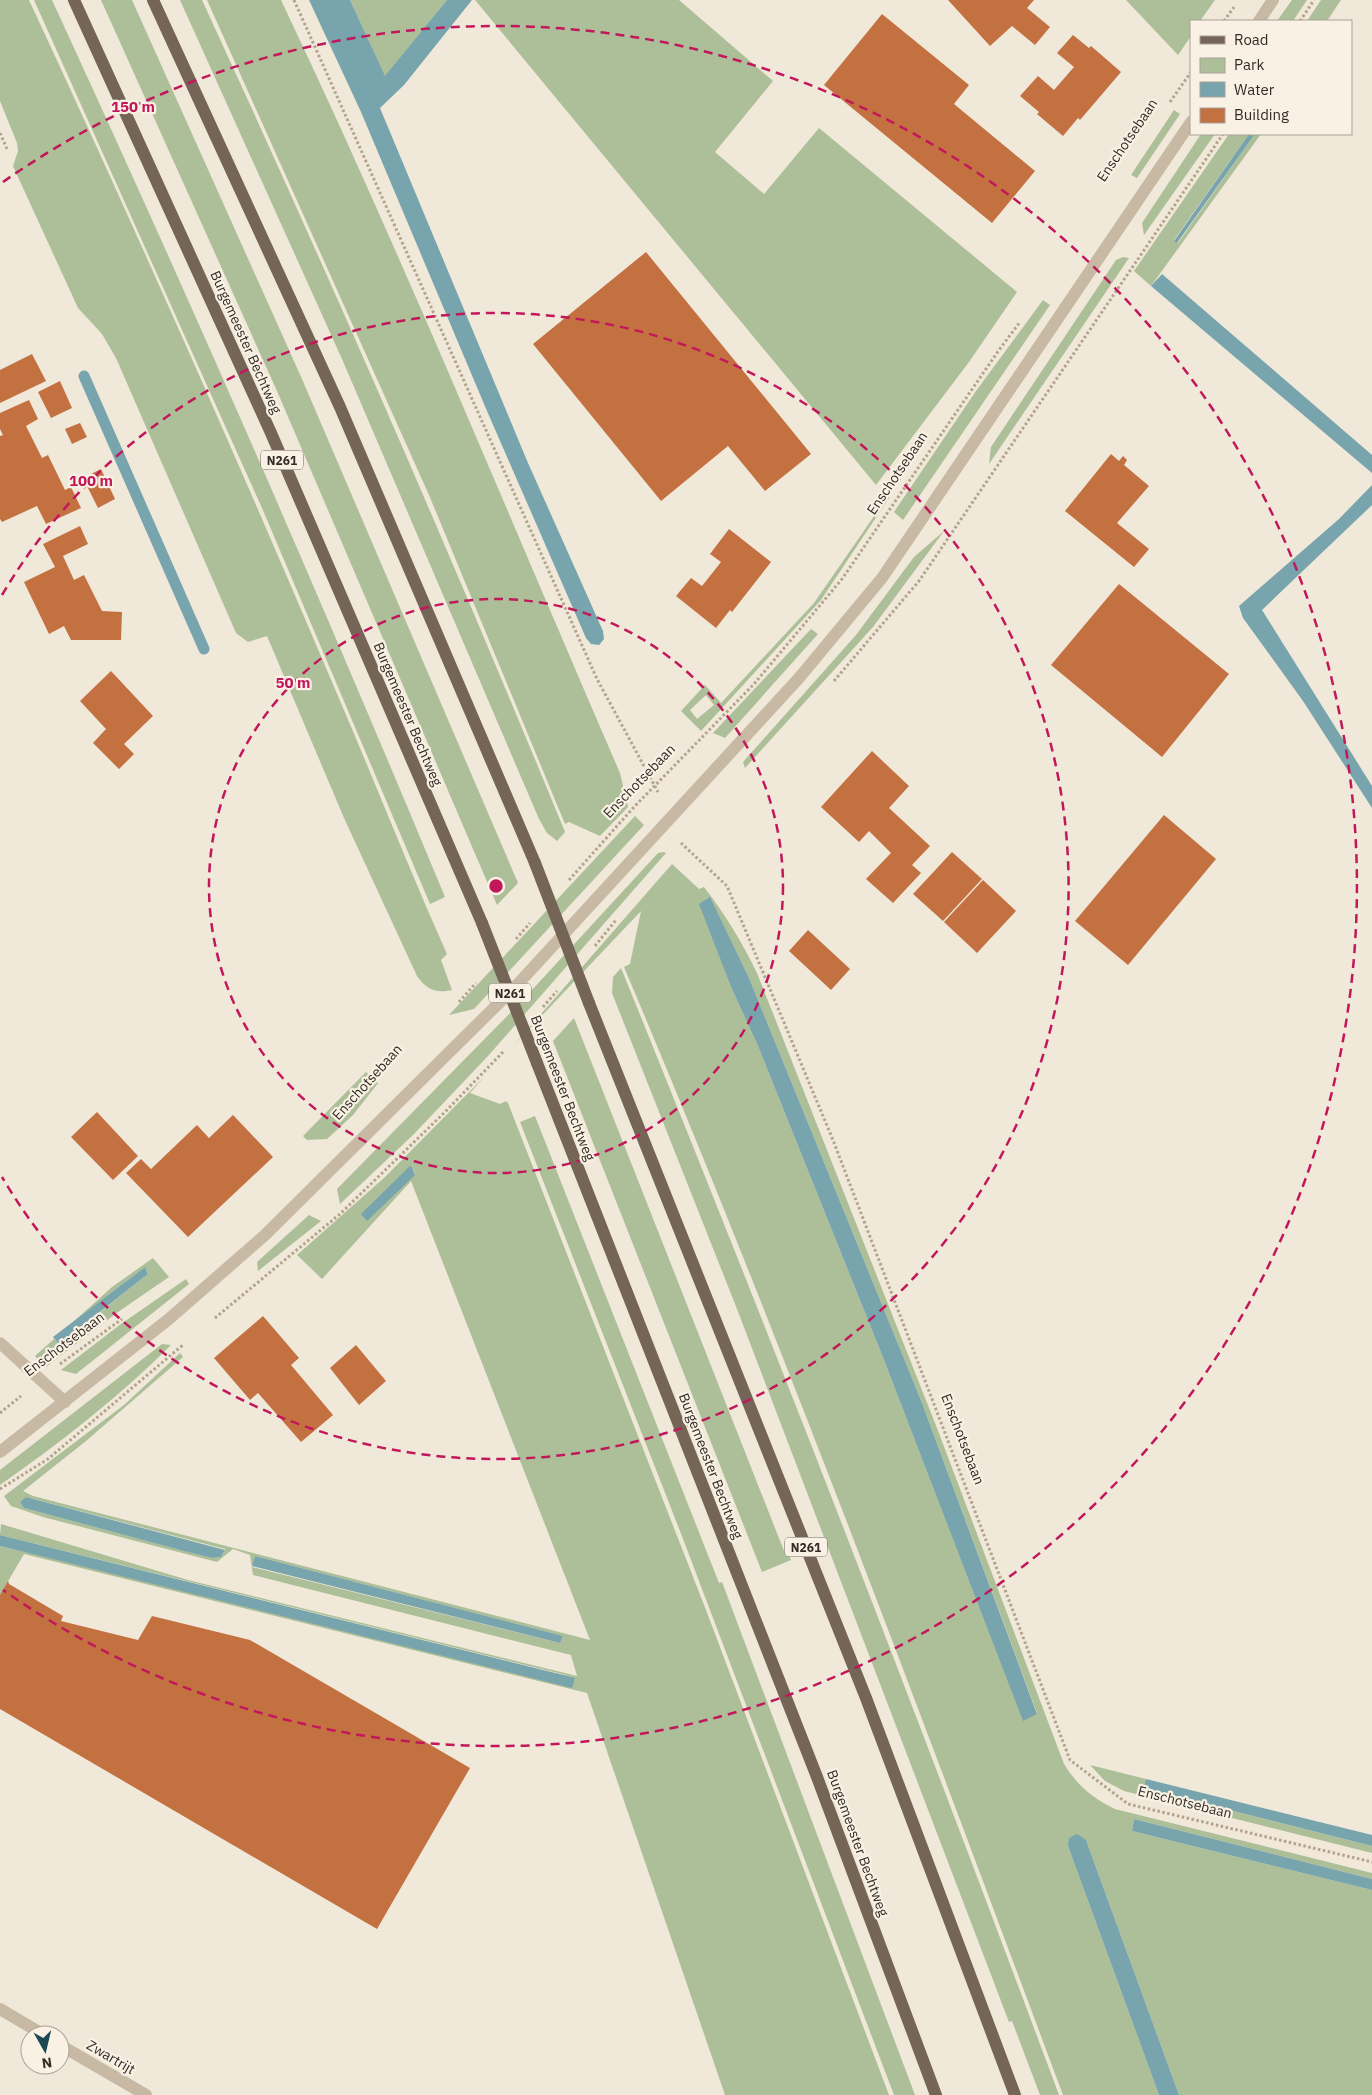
<svg xmlns="http://www.w3.org/2000/svg" width="1372" height="2095" font-family="'IBM Plex Sans',sans-serif">
<style>
.green{fill:#adbf98;fill-rule:evenodd}
.water{fill:#77a4ad}
.lines{fill:none;stroke-linecap:round;stroke-linejoin:round}
.stream{stroke:#77a4ad;stroke-width:11}
.building{fill:#c47142}
.path{stroke:#b3a38e;stroke-width:3;stroke-dasharray:2.5 2.5;stroke-linecap:butt}
.minor{stroke:#c8b9a4;stroke-width:12}
.major{stroke:#756557;stroke-width:12}
.major-bridge{stroke:#756557;stroke-width:12}
.ring{fill:none;stroke:#c2185b;stroke-width:2.5;stroke-dasharray:9 6}
.labels{text-anchor:middle;dominant-baseline:central;stroke-width:4.5;stroke-linejoin:round;paint-order:stroke}
.shield{fill:#f8f1e4;stroke:#6e675f;stroke-width:1}
.shield-label{font-size:12px;font-weight:bold;fill:#332c26}
.street-label{font-size:14px;fill:#332c26;stroke:#f8f1e4}
.centre{fill:#c2185b;stroke:#f8f1e4;stroke-width:2.5}
.ring-label{font-size:15px;text-anchor:middle;font-weight:bold;fill:#c2185b;stroke:#f8f1e4;stroke-width:4.5;stroke-linejoin:round;paint-order:stroke}
</style>
<rect width="100%" height="100%" fill="#f0e8d8"/>
<g class="green">
<path d="M0,0H29C135,228 237,458 335,689C373,777 408,867 447,954L441,960L452,990C436,994 426,989 417,976L344,818L267,636L248,642L236,633L116,358L102,334L78,308L13,166L18,151L17,143L0,101Z"/>
<path d="M34,0H52C189,297 320,596 445,897L430,904L262,508Z"/>
<polygon points="101,0 132,0 302,379 518,883 497,905 277,391"/>
<path d="M180,0H202C329,275 450,552 565,832L557,841L547,833L539,819L342,359Z"/>
<path d="M207,0H281C402,254 508,515 620,773L628,807L600,836L569,822L565,824L429,495Z"/>
<polygon points="350,0 447,0 385,77"/>
<polygon points="475,0 679,0 773,81 715,152 764,194 819,128 1017,292 969,362 876,485"/>
<polygon points="1126,0 1215,0 1200,21 1191,21 1191,36 1178,55"/>
<polygon points="1292,0 1307,0 1293,21 1277,21"/>
<polygon points="1321,0 1341,0 1327,21 1307,21"/>
<polygon points="1174,110 1180,114 1137,178 1131,175"/>
<polygon points="1201,134 1215,134 1144,235 1142,223"/>
<polygon points="1229,134 1249,134 1174,240 1178,243 1255,134 1261,134 1151,286 1134,271"/>
<polygon points="1123,257 1129,258 989,464 991,447 1116,260"/>
<polygon points="1043,300 1050,305 903,520 894,512 976,391"/>
<path d="M888,496L889,498L821,600L701,731L681,711L705,685L721,703L814,603ZM706,695L714,705L697,719L690,710Z"/>
<polygon points="944,531 873,627 745,768 743,762 856,635 914,557"/>
<polygon points="811,629 818,634 725,738 713,733"/>
<polygon points="635,816 644,825 474,1009 449,1015"/>
<polygon points="664,852 666,853 488,1056 414,1134 340,1204 337,1189 520,1003 658,853"/>
<path d="M672,864L699,889L704,887C725,914 742,942 757,973L937,1428L1064,1764C1077,1785 1092,1798 1115,1809L1372,1873V1879L1134,1819L1132,1831L1372,1890V2095H1179L1086,1840L1068,1846L1159,2095H1063C922,1718 781,1338 624,967L630,964L641,911L514,1045ZM710,898L749,978L922,1403L1037,1713L1023,1720L884,1360L758,1046L731,987L700,904Z"/>
<path d="M621,968C773,1341 918,1717 1059,2095H1040L1012,2021L1009,2022L737,1309L612,993L613,977Z"/>
<polygon points="574,1018 786,1556 789,1555 791,1560 762,1572 553,1041"/>
<polygon points="366,1072 378,1083 353,1115 327,1139 307,1140 303,1136"/>
<path d="M484,1077L470,1093L500,1104L506,1101L508,1103L706,1610L889,2095H725L587,1693L24,1554L0,1595V1546L342,1629L574,1677L0,1535L1,1524L188,1580L577,1676L571,1655L253,1575L250,1555L233,1549L217,1562L43,1517L11,1506L4,1496L124,1405L180,1353L183,1357L86,1441L23,1491L33,1496L590,1640L411,1181L322,1279L297,1255L385,1177ZM411,1165L415,1174L367,1220ZM26,1497L225,1549V1550L221,1557L212,1558L24,1508L20,1502ZM255,1556L562,1636H563L560,1643L252,1567Z"/>
<polygon points="535,1116 719,1583 722,1582 915,2095 894,2095 680,1531 520,1122"/>
<polygon points="309,1215 321,1221 258,1271 257,1262"/>
<polygon points="153,1258 169,1277 118,1312 46,1367 35,1356 54,1339 60,1344 148,1274 145,1267 72,1323 112,1287"/>
<polygon points="186,1279 189,1284 76,1374 61,1370 121,1324"/>
<path d="M162,1344L171,1345C119,1397 60,1443 0,1485V1470Z"/>
<polygon points="1090,1765 1146,1779 1143,1788 1372,1846 1372,1853 1124,1791 1105,1781"/>
</g>
<g class="water">
<polygon points="309,0 350,0 385,76 447,0 472,0 404,85 380,108 528,463 603,631 604,639 599,645 591,644 586,638 487,411 361,112"/>
<polygon points="1249,134 1255,134 1177,243 1174,241"/>
<polygon points="1162,274 1372,455 1372,473 1151,286"/>
<polygon points="1372,485 1372,505 1262,610 1372,786 1372,808 1303,701 1243,618 1239,606 1339,519"/>
<polygon points="710,897 749,978 922,1403 1037,1714 1023,1721 884,1360 758,1046 731,987 699,904"/>
<polygon points="411,1165 415,1175 367,1221 361,1214"/>
<polygon points="145,1267 148,1274 59,1344 53,1337"/>
<polygon points="26,1497 225,1550 221,1557 212,1558 188,1552 24,1508 20,1502"/>
<polygon points="0,1535 575,1678 572,1688 0,1546"/>
<polygon points="255,1556 563,1636 560,1643 252,1566"/>
<polygon points="1146,1779 1372,1835 1372,1846 1143,1788"/>
<polygon points="1134,1819 1372,1879 1372,1890 1132,1831"/>
<polygon points="1077,1834 1086,1840 1179,2095 1159,2095 1068,1846 1069,1838"/>
</g>
<g class="lines">
<polyline class="stream" points="84,376 204,649"/>
</g>
<g class="building">
<polygon points="948,0 1034,0 1027,8 1050,27 1035,45 1012,26 990,46"/>
<polygon points="882,14 969,85 954,104 1035,171 992,223 824,85"/>
<polygon points="1073,35 1089,48 1091,46 1121,72 1080,120 1078,118 1063,136 1037,114 1039,112 1020,96 1038,76 1054,90 1074,67 1057,53"/>
<polygon points="646,252 811,454 765,491 728,446 661,501 533,344"/>
<polygon points="32,354 46,381 0,403 0,370"/>
<polygon points="60,381 72,408 51,418 38,392"/>
<polygon points="29,400 38,419 26,426 42,458 48,455 65,490 71,487 81,508 46,524 37,506 2,522 0,519 0,436 3,435 0,429 0,413"/>
<polygon points="80,423 87,437 72,444 65,429"/>
<polygon points="1111,454 1119,461 1123,456 1127,460 1124,465 1149,486 1117,523 1149,549 1134,567 1065,511"/>
<polygon points="101,469 115,499 98,508 83,478"/>
<polygon points="80,526 88,544 63,556 74,580 84,575 102,611 122,612 121,640 71,640 64,626 49,634 24,582 55,567 43,544"/>
<polygon points="729,529 771,562 732,612 730,610 716,628 676,596 691,578 702,586 721,562 710,554"/>
<polygon points="1119,584 1229,674 1162,757 1051,665"/>
<polygon points="111,671 153,716 124,744 134,754 119,769 93,743 106,729 80,701"/>
<polygon points="872,751 909,786 889,808 930,846 912,865 921,873 893,903 866,879 891,853 869,831 859,842 821,807"/>
<polygon points="1164,815 1216,859 1128,965 1075,921"/>
<polygon points="952,852 982,879 943,921 913,894"/>
<polygon points="983,880 1016,911 977,953 944,922"/>
<polygon points="808,930 850,969 831,990 789,951"/>
<polygon points="97,1112 138,1156 113,1180 71,1137"/>
<polygon points="233,1115 273,1157 188,1237 126,1173 141,1159 151,1169 197,1125 209,1138"/>
<polygon points="263,1316 299,1358 291,1365 333,1415 301,1442 258,1393 250,1400 214,1358"/>
<polygon points="356,1345 386,1381 359,1405 330,1368"/>
<polygon points="8,1581 9,1584 63,1616 61,1621 138,1640 152,1616 250,1640 470,1768 377,1929 0,1709 0,1595"/>
</g>
<g class="lines">
<g class="path">
<polyline points="294,0 597,679 658,792"/>
<polyline points="1224,21 1234,7"/>
<polyline points="1300,21 1314,0"/>
<polyline points="1170,102 1191,72"/>
<polyline points="0,133 7,149"/>
<polyline points="834,681 919,581 1223,134"/>
<polyline points="681,843 727,886 833,1140 1070,1760 1128,1804 1372,1862"/>
<polyline points="569,880 634,807 754,684 842,579 999,350 1020,322"/>
<polyline points="516,939 530,923"/>
<polyline points="595,946 616,920"/>
<polyline points="459,1002 476,983"/>
<polyline points="543,1007 557,991"/>
<polyline points="215,1318 340,1214 445,1112 504,1051"/>
<polyline points="60,1364 122,1319"/>
<polyline points="0,1413 21,1396"/>
<polyline points="0,1489 48,1459 184,1344"/>
</g>
<g class="minor">
<polyline points="1259,21 1273,0"/>
<polyline points="0,1343 65,1402"/>
<polyline points="0,1452 169,1319 265,1235 517,985 799,678 882,578 1191,122"/>
<polyline points="0,2009 44,2035"/>
<polyline points="60,2045 146,2095"/>
</g>
<g class="major">
<polyline points="74,0 271,433 482,923"/>
<polyline points="153,0 340,407 535,863"/>
<polyline points="589,1003 866,1698 1015,2095"/>
<polyline points="537,1063 817,1777 936,2095"/>
</g>
<g class="major-bridge">
<polyline points="535,863 589,1003"/>
<polyline points="482,923 537,1063"/>
</g>
</g>
<g class="ring">
<circle cx="496" cy="886" r="287"/>
<path d="M2 595A573 573 0 1 1 2 1177"/>
<path d="M3 182A860 860 0 1 1 3 1590"/>
</g>
<g class="labels">
<g class="shield">
<rect x="261" y="450.5" width="42" height="19" rx="4"/>
<rect x="489" y="983.5" width="42" height="19" rx="4"/>
<rect x="785" y="1537.5" width="42" height="19" rx="4"/>
</g>
<g class="shield-label">
<text x="282" y="460">N261</text>
<text x="510" y="993">N261</text>
<text x="806" y="1547">N261</text>
</g>
<g class="street-label">
<text transform="translate(1127 140) rotate(-56)">Enschotsebaan</text>
<text transform="translate(246 342) rotate(66)">Burgemeester Bechtweg</text>
<text transform="translate(897 473) rotate(-56)">Enschotsebaan</text>
<text transform="translate(408 714) rotate(67)">Burgemeester Bechtweg</text>
<text transform="translate(639 781) rotate(-46)">Enschotsebaan</text>
<text transform="translate(367 1082) rotate(-48)">Enschotsebaan</text>
<text transform="translate(563 1088) rotate(69)">Burgemeester Bechtweg</text>
<text transform="translate(64 1344) rotate(-37)">Enschotsebaan</text>
<text transform="translate(963 1439) rotate(69)">Enschotsebaan</text>
<text transform="translate(711 1466) rotate(69)">Burgemeester Bechtweg</text>
<text transform="translate(1185 1802) rotate(14)">Enschotsebaan</text>
<text transform="translate(858 1843) rotate(70)">Burgemeester Bechtweg</text>
<text transform="translate(111 2057) rotate(30)">Zwartrijt</text>
</g>
</g>
<circle cx="496" cy="886" r="8" class="centre"/>
<g class="ring-label">
<text x="133" y="112">150 m</text>
<text x="91" y="486">100 m</text>
<text x="293" y="688">50 m</text>
</g>
<rect x="1190" y="20" width="162" height="115" fill="#f8f1e4" stroke="#a9a298"/>
<rect x="1200" y="36" width="25" height="8" fill="#756557" stroke="#a9a298"/>
<text x="1234" y="45" font-size="15" fill="#332c26">Road</text>
<rect x="1200" y="58" width="25" height="15" fill="#adbf98" stroke="#a9a298"/>
<text x="1234" y="70" font-size="15" fill="#332c26">Park</text>
<rect x="1200" y="82" width="25" height="15" fill="#77a4ad" stroke="#a9a298"/>
<text x="1234" y="95" font-size="15" fill="#332c26">Water</text>
<rect x="1200" y="108" width="25" height="15" fill="#c47142" stroke="#a9a298"/>
<text x="1234" y="120" font-size="15" fill="#332c26">Building</text>
<g transform="translate(45 2050) rotate(172)"><circle r="24" fill="#f8f1e4" stroke="#a9a298"/>
<path d="M0-4L9 19L0 12L-9 19Z" fill="#1c4954"/>
<text y="-8" font-size="14" font-weight="bold" text-anchor="middle" fill="#332c26">N</text>
</g>
</svg>
